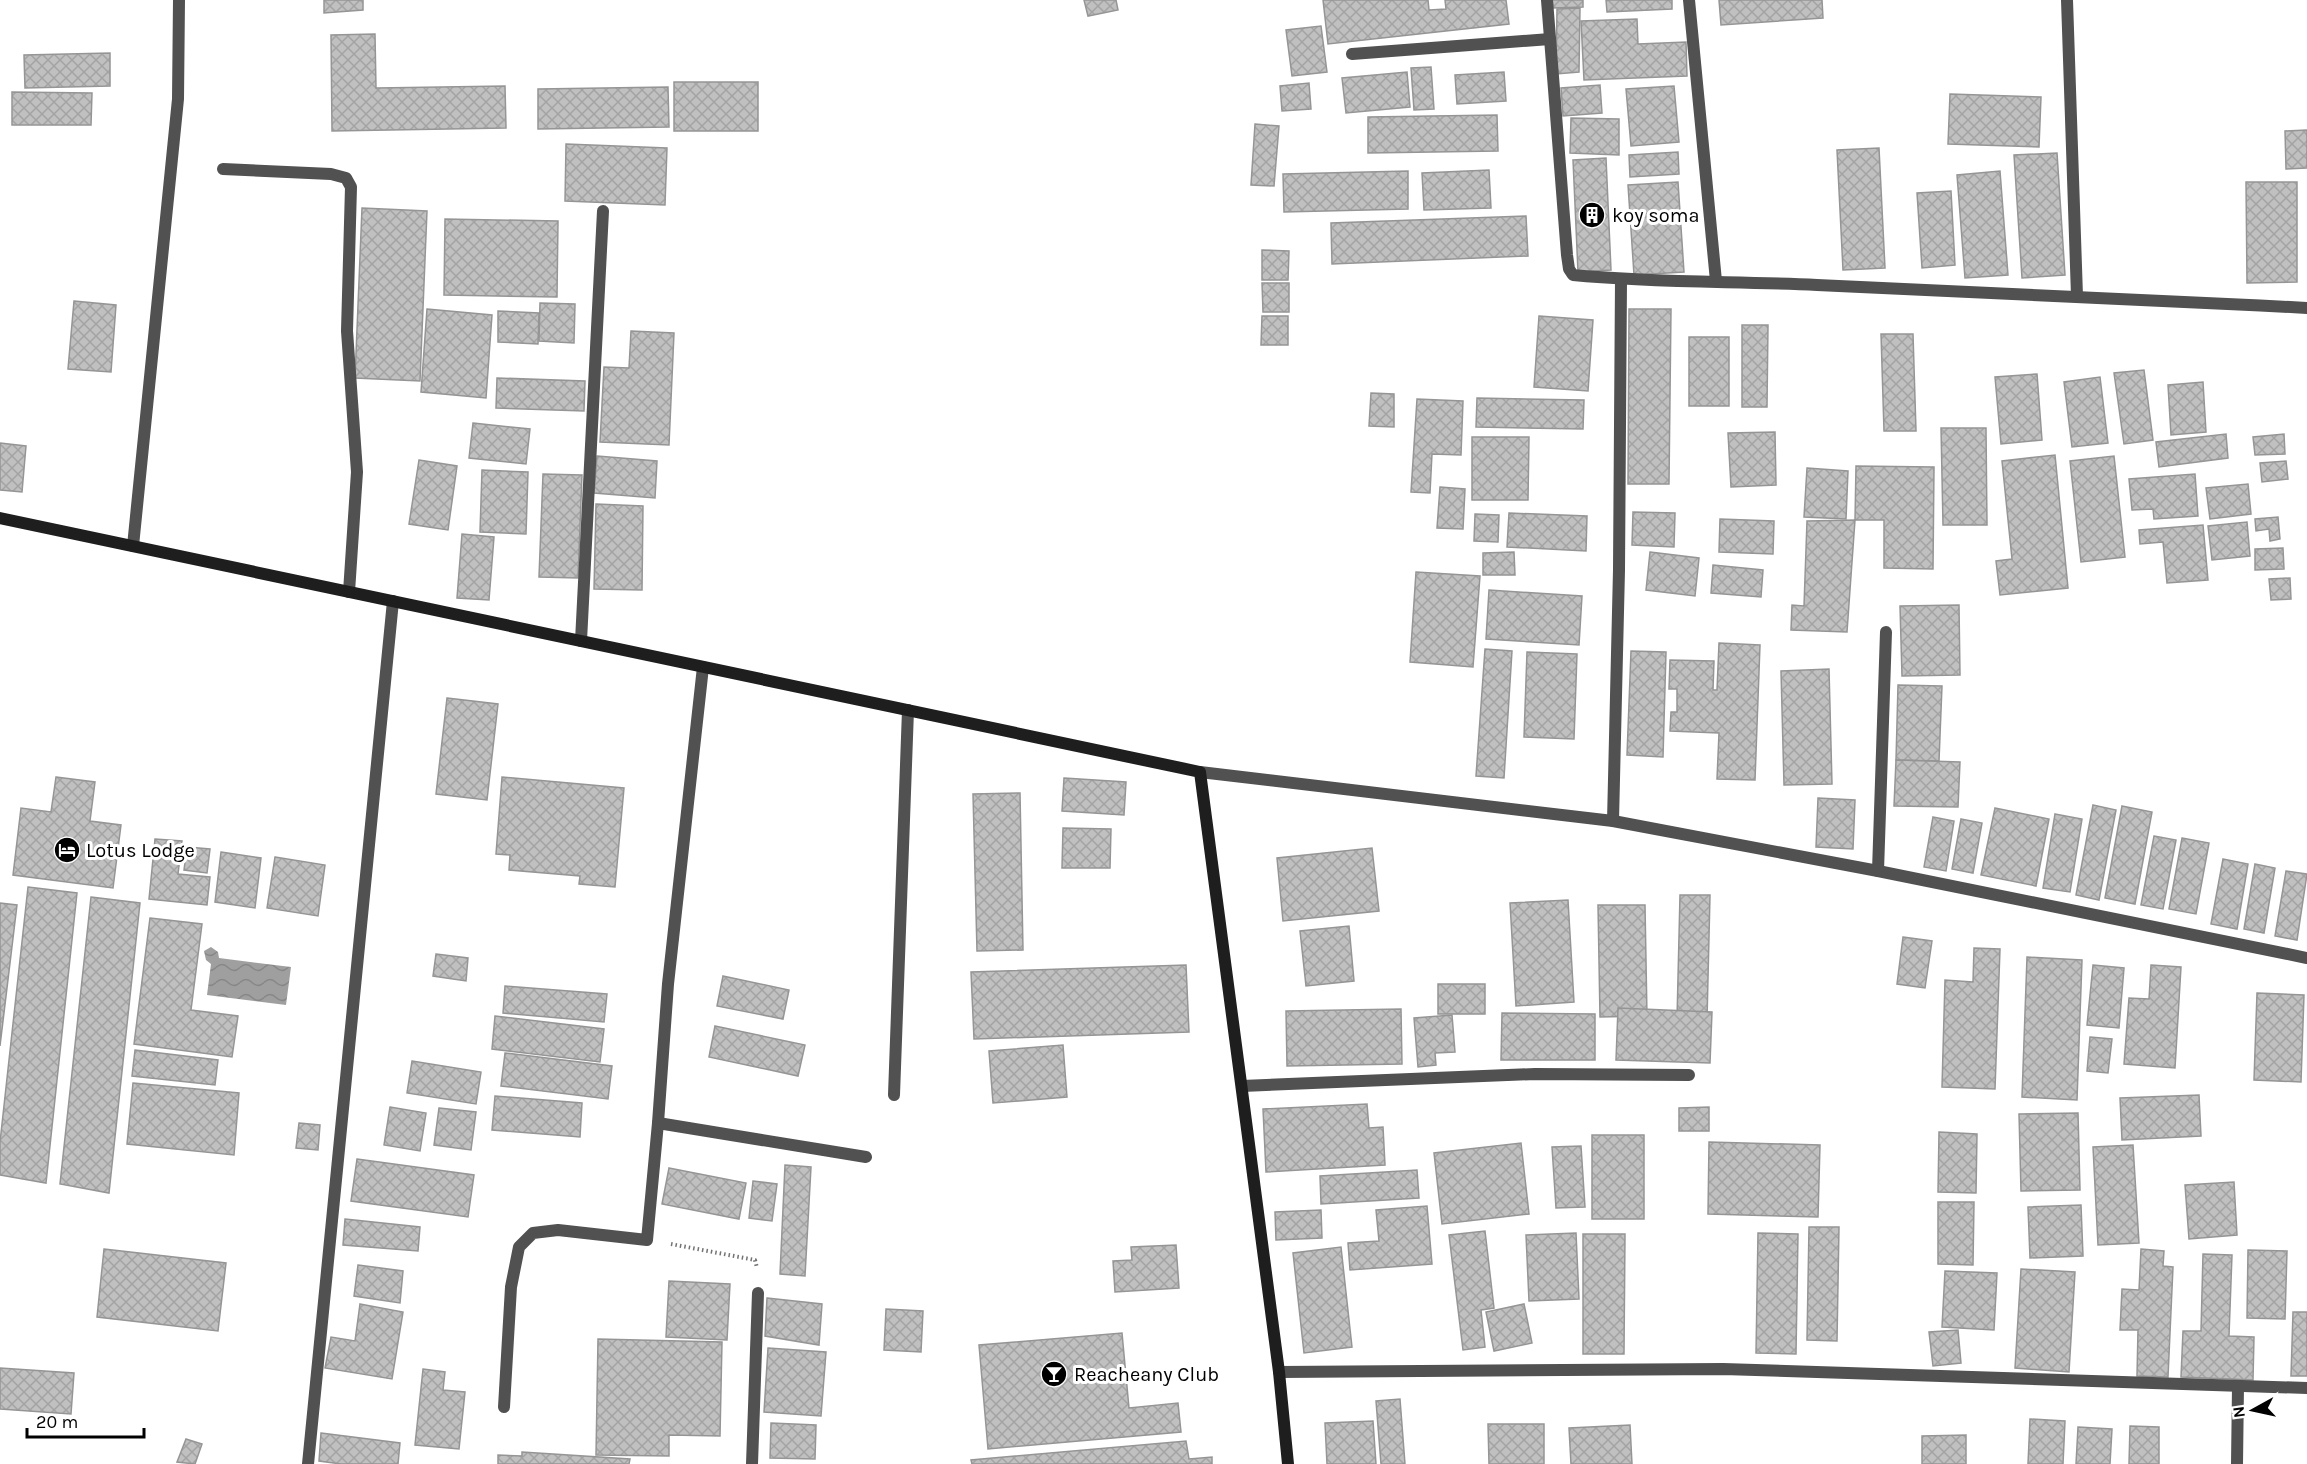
<svg xmlns="http://www.w3.org/2000/svg" width="2307" height="1464" font-family="Karla,sans-serif">
<style>
.water{fill:url(#water-waves)}
.building{fill:url(#building-cross-hatch);stroke:#959595;stroke-width:1.5}
.lines{fill:none;stroke-linecap:round;stroke-linejoin:round}
.path{stroke:#737373;stroke-width:4;stroke-dasharray:1.5 3;stroke-linecap:butt}
.lane{stroke:#515151;stroke-width:12}
.street{stroke:#515151;stroke-width:12}
.secondary{stroke:#1e1e1e;stroke-width:12}
.labels{text-anchor:middle;dominant-baseline:central;stroke-width:6;stroke-linejoin:round;paint-order:stroke}
.poi-label{font-size:20px;fill:#000;stroke:#fff;text-anchor:start}
</style>
<defs>
<pattern id="water-waves" width="16" height="10" patternUnits="userSpaceOnUse" patternTransform="scale(1.5)"><rect width="16" height="10" fill="#9f9f9f"/><path d="M0 5q4-4 8 0t8 0" fill="none" stroke="#878787"/></pattern>
<pattern id="building-cross-hatch" width="8" height="8" patternUnits="userSpaceOnUse" patternTransform="scale(1.5)"><rect width="8" height="8" fill="#c0c0c0"/><path d="M0 0l8 8M0 8l8-8" fill="none" stroke="#a3a3a3"/></pattern>
</defs>
<rect width="100%" height="100%" fill="#fff"/>
<polygon class="water" points="211,947 218,952 219,958 291,967 286,1005 207,995 211,964 206,960 204,951"/>
<g class="building">
<polygon points="324,0 363,0 363,10 324,13"/>
<polygon points="1084,0 1116,0 1118,10 1088,16"/>
<polygon points="1323,0 1428,0 1429,10 1446,9 1445,0 1506,0 1509,24 1328,44"/>
<polygon points="1552,0 1583,0 1583,7 1553,8"/>
<polygon points="1606,0 1672,0 1672,9 1607,12"/>
<polygon points="1719,0 1822,0 1823,18 1721,25"/>
<polygon points="1580,8 1579,72 1556,74 1557,9"/>
<polygon points="1637,19 1638,44 1686,42 1687,76 1584,80 1581,21"/>
<polygon points="1321,26 1327,72 1292,76 1286,30"/>
<polygon points="375,34 376,88 505,86 506,128 332,131 331,35"/>
<polygon points="110,53 110,86 25,88 24,55"/>
<polygon points="1431,67 1434,109 1414,110 1411,68"/>
<polygon points="1407,72 1410,107 1346,113 1342,78"/>
<polygon points="1504,72 1506,101 1457,104 1455,75"/>
<rect x="674" y="82" width="84" height="49"/>
<polygon points="1309,83 1311,109 1282,111 1280,86"/>
<polygon points="1600,85 1602,113 1563,116 1561,88"/>
<polygon points="1674,86 1679,142 1631,146 1626,89"/>
<polygon points="668,87 669,127 538,129 538,89"/>
<polygon points="12,92 92,93 91,125 12,125"/>
<polygon points="1950,94 2041,97 2039,147 1948,144"/>
<polygon points="1497,115 1498,151 1368,153 1368,117"/>
<polygon points="1571,118 1619,119 1619,155 1570,153"/>
<polygon points="1255,124 1279,126 1274,186 1251,185"/>
<polygon points="2307,130 2307,168 2286,169 2285,131"/>
<polygon points="566,144 667,148 665,205 565,201"/>
<polygon points="1879,148 1885,268 1843,270 1837,150"/>
<polygon points="1678,152 1679,174 1630,177 1629,155"/>
<polygon points="2057,153 2065,275 2022,278 2014,155"/>
<polygon points="1606,158 1611,270 1578,272 1573,160"/>
<polygon points="1489,170 1491,208 1424,210 1422,173"/>
<polygon points="1408,171 1408,209 1284,212 1283,174"/>
<polygon points="2000,171 2008,275 1965,278 1957,175"/>
<polygon points="1678,182 1684,272 1634,275 1628,185"/>
<polygon points="2246,182 2297,182 2297,282 2247,283"/>
<polygon points="1951,191 1955,265 1922,268 1917,193"/>
<polygon points="362,208 427,211 420,381 355,378"/>
<polygon points="1526,216 1528,256 1332,264 1331,223"/>
<polygon points="445,219 558,221 557,297 444,295"/>
<polygon points="1262,250 1289,251 1288,280 1262,280"/>
<polygon points="1262,283 1289,283 1289,312 1263,312"/>
<polygon points="74,301 116,305 111,372 68,369"/>
<polygon points="540,303 575,304 574,343 539,341"/>
<polygon points="427,309 492,315 486,398 421,392"/>
<polygon points="1629,309 1671,309 1669,484 1628,484"/>
<polygon points="498,311 539,313 538,344 498,342"/>
<polygon points="1262,316 1288,316 1288,345 1261,345"/>
<polygon points="1539,316 1593,320 1588,391 1534,387"/>
<polygon points="1742,325 1768,325 1767,407 1742,407"/>
<polygon points="631,331 674,333 669,445 600,442 604,367 629,368"/>
<polygon points="1881,334 1913,334 1916,431 1884,431"/>
<rect x="1689" y="337" width="40" height="69"/>
<polygon points="2144,370 2153,440 2124,444 2114,373"/>
<polygon points="2037,374 2042,440 2001,444 1995,377"/>
<polygon points="2100,377 2108,443 2072,447 2064,382"/>
<polygon points="497,378 585,381 584,411 496,408"/>
<polygon points="2203,382 2206,432 2171,435 2168,385"/>
<polygon points="1371,393 1394,394 1394,427 1369,426"/>
<polygon points="1477,398 1584,400 1583,429 1476,427"/>
<polygon points="1417,399 1463,401 1461,455 1432,454 1430,493 1411,492"/>
<polygon points="473,423 530,429 526,464 469,458"/>
<polygon points="1941,428 1986,428 1987,525 1943,525"/>
<polygon points="1775,432 1776,485 1731,487 1728,433"/>
<polygon points="2226,434 2228,458 2159,467 2156,442"/>
<polygon points="2284,434 2285,454 2255,455 2253,437"/>
<polygon points="1472,437 1529,437 1528,500 1472,500"/>
<polygon points="0,443 26,446 22,492 0,490"/>
<polygon points="2055,455 2068,588 2000,595 1996,561 2012,559 2002,461"/>
<polygon points="597,456 657,461 655,498 594,493"/>
<polygon points="2114,456 2125,557 2081,562 2070,461"/>
<polygon points="419,460 457,466 448,530 409,524"/>
<polygon points="2286,461 2288,479 2262,482 2260,463"/>
<polygon points="1856,466 1934,467 1933,569 1884,568 1884,520 1855,520"/>
<polygon points="1807,468 1848,471 1846,519 1804,517"/>
<polygon points="482,470 528,472 526,534 480,532"/>
<polygon points="543,474 582,475 578,578 539,577"/>
<polygon points="2195,474 2198,516 2154,519 2153,509 2132,510 2129,479"/>
<polygon points="2248,484 2251,514 2210,519 2206,488"/>
<polygon points="1440,487 1465,489 1463,529 1437,528"/>
<polygon points="596,504 643,506 642,590 594,589"/>
<polygon points="1633,512 1675,513 1674,547 1632,545"/>
<polygon points="1509,513 1587,516 1586,551 1507,547"/>
<polygon points="1475,514 1499,515 1498,542 1474,541"/>
<polygon points="2278,517 2280,539 2270,541 2269,529 2256,531 2255,519"/>
<polygon points="1720,519 1774,521 1773,554 1719,552"/>
<polygon points="1855,520 1847,632 1791,630 1792,605 1804,606 1807,521"/>
<polygon points="2247,522 2250,556 2212,560 2208,526"/>
<polygon points="2203,525 2208,580 2167,583 2163,542 2140,544 2139,530"/>
<polygon points="462,534 494,537 489,600 457,598"/>
<polygon points="2283,548 2284,569 2255,570 2255,549"/>
<polygon points="1514,552 1515,575 1483,575 1483,553"/>
<polygon points="1650,552 1699,558 1695,596 1646,590"/>
<polygon points="1713,565 1763,570 1761,597 1711,593"/>
<polygon points="1416,572 1480,576 1473,667 1410,662"/>
<polygon points="2290,578 2291,599 2271,600 2269,579"/>
<polygon points="1489,590 1582,596 1579,645 1486,639"/>
<polygon points="1959,605 1960,675 1902,676 1900,606"/>
<polygon points="1719,643 1760,645 1755,780 1717,779 1719,733 1670,731 1671,712 1677,712 1677,689 1669,689 1670,660 1714,661 1713,690 1717,690"/>
<polygon points="1485,649 1512,651 1504,778 1476,776"/>
<polygon points="1631,651 1666,652 1663,757 1627,755"/>
<polygon points="1527,652 1577,654 1574,739 1524,737"/>
<polygon points="1829,669 1832,784 1784,785 1781,671"/>
<polygon points="1898,685 1942,686 1939,761 1896,760"/>
<polygon points="447,698 498,704 487,800 436,794"/>
<polygon points="1896,760 1960,762 1958,807 1894,806"/>
<polygon points="56,777 95,782 90,821 121,825 113,888 13,875 21,808 51,812"/>
<polygon points="502,777 624,788 615,887 579,884 580,876 509,870 510,855 496,854"/>
<polygon points="1064,778 1126,782 1124,815 1062,811"/>
<polygon points="1020,793 1023,950 977,951 973,794"/>
<polygon points="1818,798 1855,800 1853,849 1816,847"/>
<polygon points="2093,805 2116,810 2099,900 2076,895"/>
<polygon points="2122,806 2152,812 2135,904 2105,898"/>
<polygon points="1995,808 2049,819 2036,886 1981,875"/>
<polygon points="2055,814 2082,819 2070,892 2043,888"/>
<polygon points="1933,817 1954,821 1946,871 1924,867"/>
<polygon points="1961,819 1982,823 1973,873 1952,869"/>
<polygon points="1063,828 1111,829 1110,868 1062,868"/>
<polygon points="2154,836 2176,840 2163,909 2141,905"/>
<polygon points="2182,838 2209,843 2196,914 2169,909"/>
<polygon points="155,839 182,841 178,874 210,877 207,905 149,899"/>
<polygon points="187,847 210,849 207,873 184,870"/>
<polygon points="1372,848 1379,911 1283,921 1277,858"/>
<polygon points="221,852 261,858 255,908 215,902"/>
<polygon points="275,857 325,865 318,916 267,908"/>
<polygon points="2223,859 2248,864 2237,929 2211,924"/>
<polygon points="2255,864 2275,868 2264,933 2244,929"/>
<polygon points="2286,871 2307,874 2297,940 2275,936"/>
<polygon points="28,887 77,893 46,1183 0,1175 0,1142"/>
<polygon points="1680,895 1710,895 1707,1020 1677,1019"/>
<polygon points="91,897 140,903 109,1193 60,1184"/>
<polygon points="1568,900 1574,1002 1516,1006 1510,903"/>
<polygon points="0,903 17,905 0,1046"/>
<polygon points="1598,905 1645,905 1647,1016 1600,1017"/>
<polygon points="150,918 202,924 191,1010 238,1016 232,1057 134,1044"/>
<polygon points="1349,926 1354,981 1306,986 1300,931"/>
<polygon points="1903,937 1932,941 1925,988 1897,984"/>
<polygon points="1974,948 2000,949 1995,1089 1942,1087 1945,980 1973,982"/>
<polygon points="436,954 468,958 466,981 433,976"/>
<polygon points="2027,957 2082,960 2077,1100 2022,1097"/>
<polygon points="1186,965 1189,1032 974,1039 971,972"/>
<polygon points="2093,965 2124,968 2119,1028 2087,1025"/>
<polygon points="2151,965 2181,967 2175,1068 2124,1064 2129,998 2149,999"/>
<polygon points="723,976 789,990 783,1019 717,1006"/>
<rect x="1438" y="984" width="47" height="30"/>
<polygon points="505,986 607,994 604,1022 503,1013"/>
<polygon points="2257,993 2304,995 2301,1082 2254,1080"/>
<polygon points="1618,1008 1712,1012 1710,1063 1616,1060"/>
<polygon points="1401,1009 1402,1064 1287,1066 1286,1011"/>
<polygon points="1502,1013 1595,1014 1595,1060 1501,1060"/>
<polygon points="1452,1015 1455,1052 1435,1053 1436,1065 1418,1067 1414,1018"/>
<polygon points="495,1016 604,1029 600,1062 492,1049"/>
<polygon points="715,1026 805,1045 798,1076 709,1057"/>
<polygon points="2090,1037 2112,1039 2108,1073 2087,1071"/>
<polygon points="1063,1045 1067,1097 993,1103 989,1051"/>
<polygon points="135,1050 218,1060 215,1085 132,1076"/>
<polygon points="505,1053 612,1066 608,1099 501,1086"/>
<polygon points="412,1061 481,1072 476,1104 407,1093"/>
<polygon points="133,1083 239,1093 234,1155 127,1144"/>
<polygon points="2199,1095 2201,1136 2122,1140 2120,1098"/>
<polygon points="495,1096 582,1103 580,1137 492,1130"/>
<polygon points="1367,1104 1369,1128 1383,1127 1385,1165 1266,1172 1263,1109"/>
<polygon points="390,1107 426,1113 420,1151 384,1145"/>
<polygon points="1709,1107 1709,1131 1679,1131 1679,1108"/>
<polygon points="439,1108 476,1112 471,1150 434,1145"/>
<polygon points="2078,1113 2080,1190 2021,1191 2019,1114"/>
<polygon points="299,1123 320,1125 318,1150 296,1148"/>
<polygon points="1939,1132 1977,1134 1976,1193 1938,1192"/>
<rect x="1592" y="1135" width="52" height="84"/>
<polygon points="1709,1142 1820,1145 1818,1217 1708,1214"/>
<polygon points="1521,1143 1529,1214 1442,1224 1434,1153"/>
<polygon points="2133,1145 2139,1243 2098,1245 2093,1147"/>
<polygon points="1581,1146 1585,1207 1556,1208 1552,1147"/>
<polygon points="357,1159 474,1175 468,1217 351,1201"/>
<polygon points="785,1165 811,1167 805,1276 780,1274"/>
<polygon points="669,1168 746,1183 739,1219 662,1204"/>
<polygon points="1417,1170 1419,1198 1321,1204 1320,1176"/>
<polygon points="753,1181 777,1184 772,1221 749,1218"/>
<polygon points="2234,1182 2237,1235 2189,1239 2185,1185"/>
<polygon points="1938,1202 1974,1202 1973,1265 1938,1264"/>
<polygon points="2081,1205 2083,1256 2030,1258 2028,1207"/>
<polygon points="1427,1206 1432,1264 1350,1270 1348,1243 1379,1241 1376,1210"/>
<polygon points="1321,1210 1322,1238 1276,1240 1275,1212"/>
<polygon points="345,1219 420,1227 418,1251 343,1245"/>
<polygon points="1809,1227 1839,1227 1837,1341 1807,1340"/>
<polygon points="1485,1231 1494,1308 1481,1310 1485,1347 1463,1350 1449,1235"/>
<polygon points="1576,1233 1579,1299 1529,1301 1526,1235"/>
<polygon points="1758,1233 1798,1234 1796,1354 1756,1353"/>
<polygon points="1583,1234 1625,1234 1624,1354 1583,1354"/>
<polygon points="1176,1245 1179,1288 1115,1292 1113,1261 1132,1260 1131,1247"/>
<polygon points="1341,1247 1352,1347 1304,1353 1293,1253"/>
<polygon points="104,1249 226,1263 218,1331 97,1317"/>
<polygon points="2141,1249 2164,1251 2163,1266 2173,1267 2168,1377 2137,1376 2138,1330 2120,1330 2122,1289 2139,1290"/>
<polygon points="2248,1250 2287,1251 2285,1319 2247,1318"/>
<polygon points="2203,1254 2232,1255 2229,1336 2254,1337 2253,1380 2181,1377 2183,1331 2201,1331"/>
<polygon points="358,1265 403,1271 400,1303 354,1296"/>
<polygon points="2021,1269 2075,1272 2069,1372 2015,1368"/>
<polygon points="1945,1271 1997,1273 1994,1330 1942,1327"/>
<polygon points="669,1281 730,1284 727,1340 666,1337"/>
<polygon points="767,1298 822,1304 819,1345 765,1336"/>
<polygon points="360,1304 403,1312 392,1379 325,1368 331,1337 355,1341"/>
<polygon points="1524,1304 1532,1343 1494,1351 1486,1312"/>
<polygon points="886,1309 923,1311 921,1352 884,1350"/>
<polygon points="2293,1312 2307,1312 2307,1376 2291,1376"/>
<polygon points="1958,1330 1961,1363 1933,1366 1929,1332"/>
<polygon points="1122,1333 1129,1408 1178,1403 1181,1432 988,1449 979,1345"/>
<polygon points="598,1339 722,1342 720,1436 669,1435 669,1456 596,1455"/>
<polygon points="768,1348 826,1352 821,1416 764,1412"/>
<polygon points="0,1368 74,1373 71,1414 0,1409"/>
<polygon points="423,1369 445,1372 443,1390 465,1392 459,1449 415,1445"/>
<polygon points="1400,1399 1405,1464 1381,1464 1376,1401"/>
<polygon points="2030,1419 2065,1421 2063,1464 2028,1464"/>
<polygon points="1373,1421 1376,1464 1327,1464 1325,1423"/>
<polygon points="771,1423 816,1425 815,1459 770,1458"/>
<polygon points="1488,1424 1544,1424 1544,1464 1489,1464"/>
<polygon points="1630,1425 1632,1464 1571,1464 1569,1428"/>
<polygon points="2130,1426 2159,1427 2159,1464 2129,1464"/>
<polygon points="2078,1427 2112,1429 2110,1464 2076,1464"/>
<polygon points="321,1433 400,1443 398,1464 341,1464 319,1461"/>
<polygon points="1966,1435 1966,1464 1922,1464 1922,1436"/>
<polygon points="186,1439 202,1444 195,1464 177,1462"/>
<polygon points="1186,1441 1189,1459 1212,1457 1212,1464 972,1464 971,1460"/>
<polygon points="522,1452 630,1459 629,1464 498,1464 498,1455 522,1456"/>
</g>
<g class="lines">
<polyline class="path" points="671,1244 755,1260 757,1268"/>
<g class="lane">
<polyline points="223,169 331,174 346,178 351,187 347,331 357,472 349,592"/>
<polyline points="894,1095 908,710"/>
</g>
<g class="street">
<path d="M1547,0L1567,255L1569,269L1573,275C1654,283 1736,281 1817,285C1981,292 2144,299 2307,308"/>
<polyline points="1689,0 1716,281"/>
<polyline points="2067,0 2077,296"/>
<polyline points="1352,54 1550,39"/>
<polyline points="133,546 178,99 179,0"/>
<polyline points="581,641 603,211"/>
<polyline points="1200,772 1613,821 1878,871 2307,958"/>
<polyline points="1613,821 1619,570 1621,280"/>
<polyline points="1878,871 1886,632"/>
<polyline points="1242,1086 1535,1074 1689,1075"/>
<polyline points="658,1123 866,1157"/>
<polyline points="1279,1372 1723,1369 2307,1388"/>
<polyline points="504,1407 511,1287 519,1247 533,1233 558,1230 647,1240 658,1123 668,984 703,667"/>
<polyline points="308,1464 393,601"/>
<polyline points="752,1464 758,1293"/>
<polyline points="2237,1464 2238,1386"/>
</g>
<polyline class="secondary" points="0,518 1200,772 1279,1372 1288,1464"/>
</g>
<defs>
<g id="building-disc" transform="scale(1.35)"><circle r="9.5" fill="#000" stroke="#fff"/><path d="M-4-6H4V6H1V3H-1V6H-4ZM-2.5-4.3h1.7v1.8h-1.7ZM.8-4.3h1.7v1.8H.8ZM-2.5-1h1.7V.8h-1.7ZM.8-1h1.7V.8H.8Z" fill="#fff"/></g>
<g id="hotel-disc" transform="scale(1.35)"><circle r="9.5" fill="#000" stroke="#fff"/><path d="M-6-4.5h1.5V1H6V5H4.5V3h-9V5H-6ZM-4 0a1.8 1.8 0 1 1 3.6 0ZM.5 0V-2.5h3Q6-2.5 6 0Z" fill="#fff"/></g>
<g id="bar-disc" transform="scale(1.35)"><circle r="9.5" fill="#000" stroke="#fff"/><path d="M-6-5H6L.8 .8V4.5H3.5V6h-7V4.5H-.8V.8Z" fill="#fff"/></g>
</defs>
<g fill-rule="evenodd">
<use href="#building-disc" x="1592" y="215"/>
<use href="#hotel-disc" x="67" y="850"/>
<use href="#bar-disc" x="1054" y="1374"/>
</g>
<g class="labels">
<g class="poi-label">
<text x="1612" y="215">koy soma</text>
<text x="86" y="850">Lotus Lodge</text>
<text x="1074" y="1374">Reacheany Club</text>
</g>
</g>
<g transform="translate(2253 1410) rotate(262)" stroke="#ffffff" stroke-width="4.5" paint-order="stroke">
<path d="M0-4.5L10 22L0 15L-10 22Z" fill="#000000"/>
<text y="-9" font-size="16" font-weight="bold" text-anchor="middle" fill="#000000">N</text>
</g>
<path d="M27 1428v9h117v-9" fill="none" stroke="#000000" stroke-width="3"/>
<text x="36" y="1428" font-size="18" fill="#000000" stroke="#ffffff" stroke-width="4.5" paint-order="stroke">20 m</text>
</svg>
